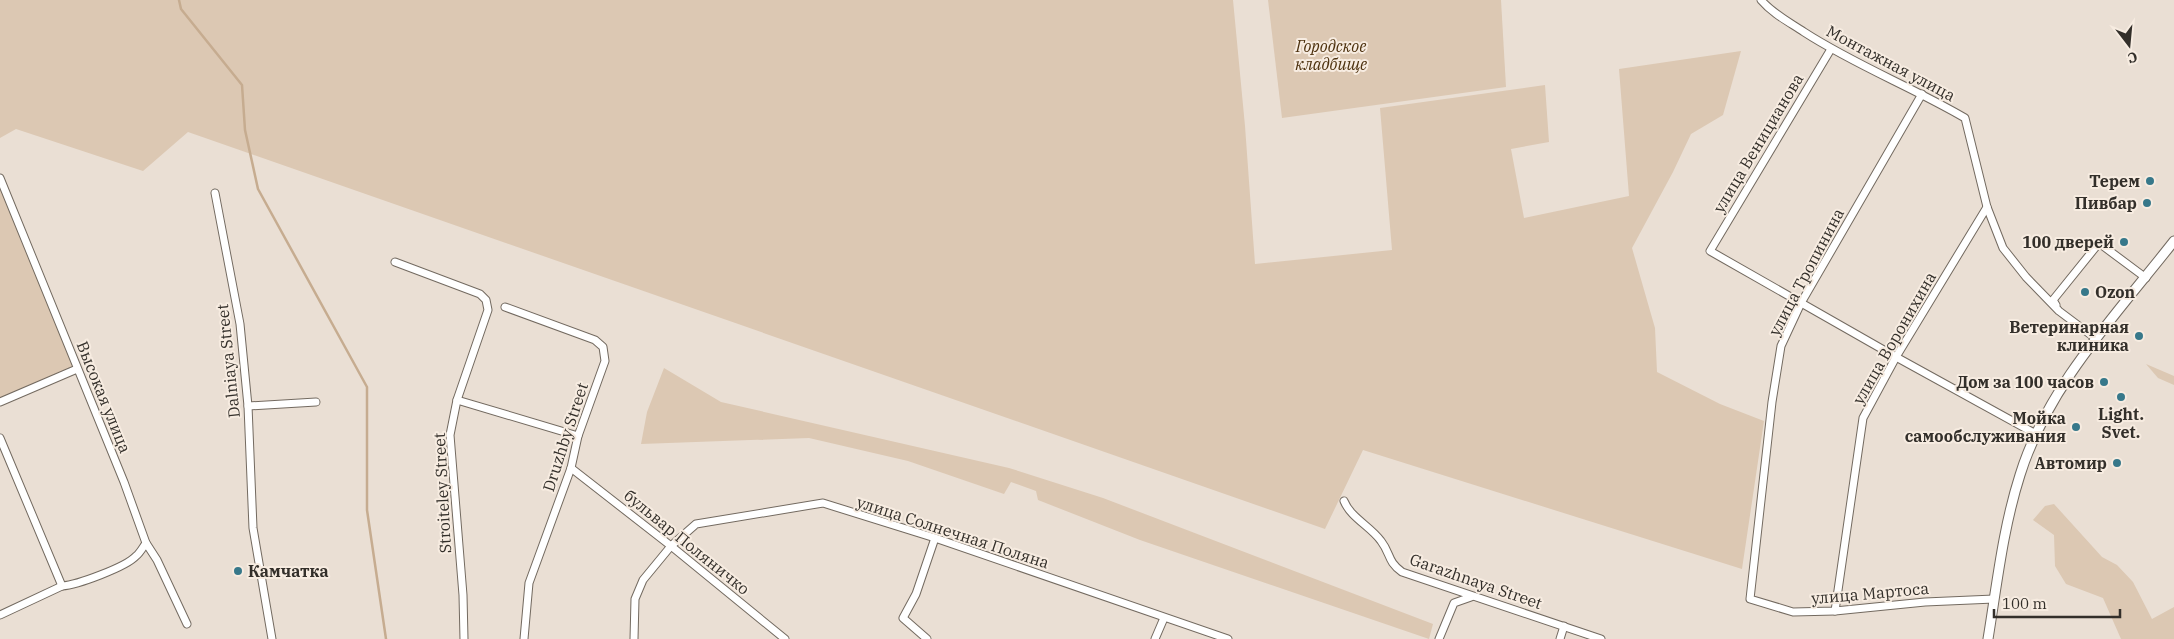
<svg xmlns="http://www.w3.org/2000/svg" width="2174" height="639" font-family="'IBM Plex Serif',serif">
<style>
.green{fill:#dcc8b3}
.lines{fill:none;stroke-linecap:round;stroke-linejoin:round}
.stream{stroke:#c6ac90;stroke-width:2.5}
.minor-casing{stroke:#736a60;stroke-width:9}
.tertiary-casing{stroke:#736a60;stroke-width:11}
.minor{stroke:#fff;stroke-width:7}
.tertiary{stroke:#fff;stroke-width:9}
.poi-dot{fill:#37788a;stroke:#f7ece1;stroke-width:2}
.labels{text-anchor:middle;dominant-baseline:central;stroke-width:4;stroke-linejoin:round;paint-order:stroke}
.park-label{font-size:16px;font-style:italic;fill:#4d310e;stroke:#f7ece1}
.street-label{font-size:16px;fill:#332f2a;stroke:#f7ece1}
.poi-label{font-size:16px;font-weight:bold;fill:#332f2a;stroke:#f7ece1;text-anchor:end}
</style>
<rect width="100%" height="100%" fill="#eadfd4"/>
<g class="green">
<polygon points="0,0 1233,0 1245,126 1255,264 1392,250 1380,108 1545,85 1549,142 1511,149 1524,218 1629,196 1619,69 1741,51 1723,115 1691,134 1673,172 1632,248 1655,328 1657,372 1720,404 1764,421 1742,569 1363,450 1325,529 188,132 143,171 16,129 0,138"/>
<polygon points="1268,0 1501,0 1506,87 1282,118"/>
<polygon points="0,188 74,368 0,399"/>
<polygon points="2146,364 2174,376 2174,385 2158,378"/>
<polygon points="664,368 721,402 1009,468 1103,498 1433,624 1429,639 1140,540 1038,500 1036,491 1011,482 1004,494 908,461 809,438 641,444 647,412"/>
<polygon points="2054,504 2102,557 2117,565 2133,582 2152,619 2174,607 2174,639 2121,639 2103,598 2066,584 2055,566 2054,535 2033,520 2045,506"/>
</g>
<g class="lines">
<polyline class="stream" points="179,0 181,9 242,85 245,130 258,189 367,387 367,510 386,639"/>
<g class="minor-casing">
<g id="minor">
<path d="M1761,0C1773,14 1789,22 1804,32C1855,65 1912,87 1965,118L1987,207L2003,248L2026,277L2059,311L2095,338"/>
<polyline points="1831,49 1710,251 1896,357 2036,434"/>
<polyline points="1922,94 1801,303 1781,346 1772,402 1750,599 1793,612 1835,611 1925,602 1994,599"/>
<polyline points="0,178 124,482 146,543 157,560 187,624"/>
<polyline points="215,193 240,324 248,406 253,528 272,639"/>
<polyline points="395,262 480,294 486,300 488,310 457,400 450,435 463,595 464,639"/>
<polyline points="2056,305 2053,300 2099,243 2146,278"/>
<polyline points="505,307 595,340 603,347 605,361 578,436 571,468 529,583 524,639"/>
<polyline points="457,400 578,436"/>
<polyline points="0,402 77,369"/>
<polyline points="248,406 316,402"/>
<polyline points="0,438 62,586"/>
<polyline points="571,468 671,546 785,639"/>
<path d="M1344,501C1351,518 1370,526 1381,541C1391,554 1387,561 1402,572L1601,639"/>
<polyline points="1835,611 1863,418 1896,357 1987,207"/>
<path d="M0,615L62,586C77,585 126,567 136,556C140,553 143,547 146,543"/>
<polyline points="634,639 635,599 643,580 671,546 696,524 823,503 935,538 1228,639"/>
<polyline points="927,639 903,618 916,594 935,538"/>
<polyline points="1155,639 1164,618"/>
<polyline points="1439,639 1454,603 1471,597"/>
<polyline points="1560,639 1564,626"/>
</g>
</g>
<g class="tertiary-casing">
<path id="tertiary" d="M1988,639C1997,584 2003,528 2020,475C2048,385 2117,314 2174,241"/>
</g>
<use href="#minor" class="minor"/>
<use href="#tertiary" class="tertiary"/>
</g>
<g class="poi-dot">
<circle cx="2150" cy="181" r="5"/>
<circle cx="2147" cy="203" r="5"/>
<circle cx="2124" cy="242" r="5"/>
<circle cx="2085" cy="292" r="5"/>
<circle cx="2139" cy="336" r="5"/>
<circle cx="2104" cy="382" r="5"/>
<circle cx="2121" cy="397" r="5"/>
<circle cx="2076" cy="427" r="5"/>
<circle cx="2117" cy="463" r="5"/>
<circle cx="238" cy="571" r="5"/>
</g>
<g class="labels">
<g class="park-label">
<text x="1331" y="46">Городское<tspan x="1331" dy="18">кладбище</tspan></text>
</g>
<g class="street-label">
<text transform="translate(1891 63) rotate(28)">Монтажная улица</text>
<text transform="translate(1758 143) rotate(-59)">улица Веницианова</text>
<text transform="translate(1806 272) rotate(-62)">улица Тропинина</text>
<text transform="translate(1894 338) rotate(-60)">улица Воронихина</text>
<text transform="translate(228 361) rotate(-96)">Dalniaya Street</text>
<text transform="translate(104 397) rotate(68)">Высокая улица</text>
<text transform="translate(565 437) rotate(-72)">Druzhby Street</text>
<text transform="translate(442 493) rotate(-93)">Stroiteley Street</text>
<text transform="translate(953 532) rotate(18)">улица Солнечная Поляна</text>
<text transform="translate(687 542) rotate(39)">бульвар Поляничко</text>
<text transform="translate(1476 581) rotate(19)">Garazhnaya Street</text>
<text transform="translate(1870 593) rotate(-5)">улица Мартоса</text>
</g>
<g class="poi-label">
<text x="2140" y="181">Терем</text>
<text x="2137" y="203">Пивбар</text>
<text x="2114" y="242">100 дверей</text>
<text x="2095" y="292" text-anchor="start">Ozon</text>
<text x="2129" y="327">Ветеринарная<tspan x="2129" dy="18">клиника</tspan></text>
<text x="2094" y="382">Дом за 100 часов</text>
<text x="2121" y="414" text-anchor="middle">Light.<tspan x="2121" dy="18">Svet.</tspan></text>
<text x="2066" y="418">Мойка<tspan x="2066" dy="18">самообслуживания</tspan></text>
<text x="2107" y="463">Автомир</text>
<text x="248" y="571" text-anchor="start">Камчатка</text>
</g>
</g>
<g transform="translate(2129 45) rotate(164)" stroke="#f7ece1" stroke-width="4" paint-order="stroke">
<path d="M0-4L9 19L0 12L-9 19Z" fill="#332f2a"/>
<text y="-8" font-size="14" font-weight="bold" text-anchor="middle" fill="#332f2a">С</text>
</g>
<path d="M1994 609v8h126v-8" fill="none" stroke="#332f2a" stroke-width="2.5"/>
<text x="2002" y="609" font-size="15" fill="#332f2a" stroke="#f7ece1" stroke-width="4" paint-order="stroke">100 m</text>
</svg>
